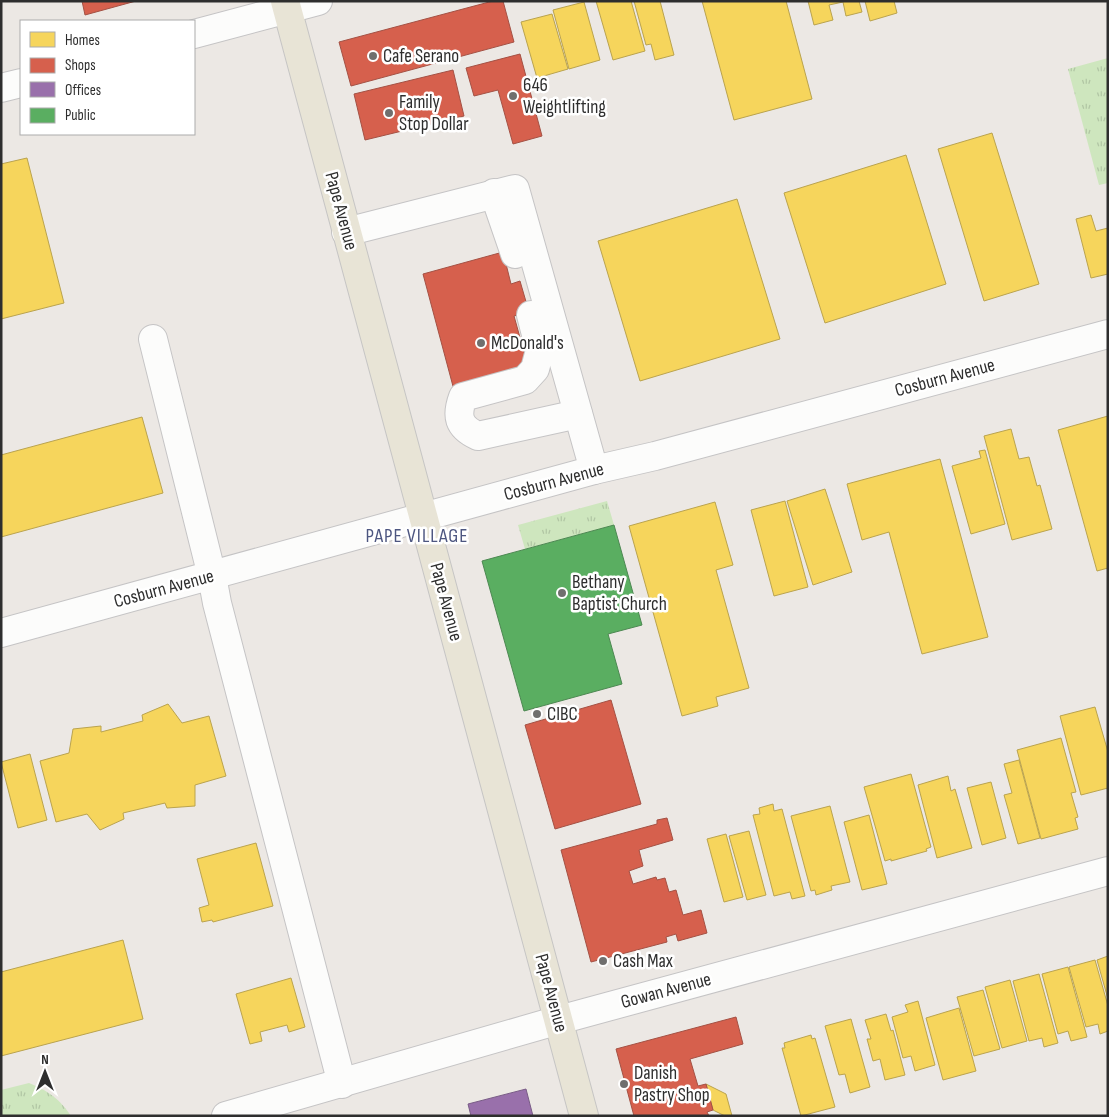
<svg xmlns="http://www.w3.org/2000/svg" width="1109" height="1117" font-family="'Sofia Sans Condensed',sans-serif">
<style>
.grass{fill:url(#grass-tufts)}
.homes{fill:#f6d55c;stroke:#baa34e}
.shops{fill:#d6604d;stroke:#a45144}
.offices{fill:#9970ab;stroke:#795c86}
.public{fill:#5aae61;stroke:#4d8852}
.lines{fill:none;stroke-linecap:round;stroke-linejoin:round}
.minor-casing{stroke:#c5c4c5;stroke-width:30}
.major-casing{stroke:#c6c5c4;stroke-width:30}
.minor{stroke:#fcfcfb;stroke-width:28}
.major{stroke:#e8e4d6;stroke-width:28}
.poi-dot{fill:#706f6e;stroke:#fff;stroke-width:2}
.labels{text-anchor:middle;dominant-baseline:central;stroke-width:5;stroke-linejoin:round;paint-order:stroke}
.poi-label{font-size:19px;fill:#2e2e2e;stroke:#fff;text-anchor:start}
.street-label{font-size:19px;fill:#2e2e2e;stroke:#fff}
.neighbourhood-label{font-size:20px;letter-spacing:1px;fill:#4d5680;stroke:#fff}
</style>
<defs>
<pattern id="grass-tufts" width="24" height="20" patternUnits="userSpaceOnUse" patternTransform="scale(1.25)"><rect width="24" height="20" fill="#cee6be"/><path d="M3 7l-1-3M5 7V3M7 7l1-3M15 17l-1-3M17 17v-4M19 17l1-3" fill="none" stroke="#b1c6a4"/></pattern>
</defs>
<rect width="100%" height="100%" fill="#ece8e4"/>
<g class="grass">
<polygon points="1108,58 1108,183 1099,185 1068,69"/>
<polygon points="607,501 614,525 525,549 518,525"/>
<path d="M29,1083C48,1091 59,1098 71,1116H1V1090Z"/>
</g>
<g class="homes">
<polygon points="596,1 631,1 645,51 613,60"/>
<polygon points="634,1 660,1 674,55 655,60 651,44 646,45"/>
<polygon points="702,1 786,1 812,99 734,120"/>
<polygon points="808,1 859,1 862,12 846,16 843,2 829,5 833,20 814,25"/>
<polygon points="865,1 894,1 897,13 870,21"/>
<polygon points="584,2 600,60 569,69 553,10"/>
<polygon points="552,14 568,69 537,78 521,22"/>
<polygon points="992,133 1039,284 984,301 938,149"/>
<polygon points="906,155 946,284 825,323 784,193"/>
<polygon points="27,158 64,303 1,319 1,164"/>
<polygon points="737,199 780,339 640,381 598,241"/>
<polygon points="1091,215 1096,231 1108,228 1108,274 1091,278 1076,219"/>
<polygon points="1108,416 1108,568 1097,571 1058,430"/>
<polygon points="142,417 163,493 1,537 1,455"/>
<polygon points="1011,429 1019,459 1029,457 1037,486 1040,485 1052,529 1012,540 984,436"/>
<polygon points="985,450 1005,524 971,534 952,466 981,458 979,451"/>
<polygon points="940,459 988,637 922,654 889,532 862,540 847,484"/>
<polygon points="825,489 852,572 813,585 787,501"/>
<polygon points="785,501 808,587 774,596 751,510"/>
<polygon points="715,502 733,565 716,570 749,688 716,697 718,706 682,716 629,526"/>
<polygon points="168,704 182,723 209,716 226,776 195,785 195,806 167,808 165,803 123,813 124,819 100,830 87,814 56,822 40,761 69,753 73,729 101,726 101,732 143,721 142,715"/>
<polygon points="1095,707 1108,752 1108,788 1081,795 1060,716"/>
<polygon points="1061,738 1076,792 1071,793 1078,817 1075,818 1078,829 1041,839 1017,750"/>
<polygon points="30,754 47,820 18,828 1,762"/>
<polygon points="1019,760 1040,838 1018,844 1004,795 1012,793 1004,764"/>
<polygon points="911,774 931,847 926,849 927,851 891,861 891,859 885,861 864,787"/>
<polygon points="948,776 951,791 955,789 972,848 937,858 918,785"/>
<polygon points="991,782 1006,838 982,845 967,788"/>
<polygon points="773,804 774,811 782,809 805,896 792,899 790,892 774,896 753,815 760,814 759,808"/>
<polygon points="830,806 850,882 831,886 832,890 816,895 815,890 811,891 791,816"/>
<polygon points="869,815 887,884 862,890 844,822"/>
<polygon points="749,831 766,895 747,900 729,836"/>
<polygon points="726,834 743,897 724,902 707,839"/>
<polygon points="256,843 273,906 213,922 212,920 202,922 199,908 209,905 197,859"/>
<polygon points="123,940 143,1019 1,1056 1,972"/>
<polygon points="1108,956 1108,999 1097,960"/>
<polygon points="1095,960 1108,1006 1108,1031 1100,1034 1098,1024 1086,1027 1069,967"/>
<polygon points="1068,967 1087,1037 1071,1041 1068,1031 1058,1034 1042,974"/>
<polygon points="1039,974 1058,1043 1044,1047 1042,1038 1029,1041 1013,981"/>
<polygon points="291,978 305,1027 289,1032 287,1025 260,1032 262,1041 250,1044 236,994"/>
<polygon points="1010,980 1027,1041 1002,1048 985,987"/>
<polygon points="983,990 1000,1049 974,1056 957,997"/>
<polygon points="918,1001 935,1065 915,1071 911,1056 903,1058 892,1017 908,1012 905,1005"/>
<polygon points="959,1008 976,1071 943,1080 926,1018"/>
<polygon points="886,1014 891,1031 893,1030 905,1075 885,1080 880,1059 873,1061 867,1039 871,1039 865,1020"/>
<polygon points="851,1019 870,1087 850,1093 845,1074 839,1075 825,1026"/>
<polygon points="811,1035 812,1039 815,1038 835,1107 801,1116 782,1048 785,1048 784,1043"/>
<polygon points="706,1084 726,1094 732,1116 725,1116 713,1110"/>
</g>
<g class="shops">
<polygon points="82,1 136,1 85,15"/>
<polygon points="493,1 503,1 514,42 351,86 339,42"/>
<polygon points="520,54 542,136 513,144 498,90 474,96 466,68"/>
<polygon points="453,70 464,116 365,140 354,94"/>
<polygon points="503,252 511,284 520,281 529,312 514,316 529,370 454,390 423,274"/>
<polygon points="611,700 641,804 555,829 525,725"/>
<polygon points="667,818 673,840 639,850 643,866 629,871 633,884 656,877 657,880 665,878 669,892 676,890 683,915 701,910 707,933 678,941 676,934 666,937 667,942 591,962 561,850 657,824 657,820"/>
<polygon points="736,1017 743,1044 690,1059 698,1086 706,1084 713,1110 707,1112 709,1116 634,1116 616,1049"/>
</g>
<polygon class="offices" points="526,1089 533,1116 471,1116 468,1104"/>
<polygon class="public" points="614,525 642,625 608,634 622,684 524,711 482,561"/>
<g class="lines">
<g class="minor-casing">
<g id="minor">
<polyline points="194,34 318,1"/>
<polyline points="1,88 21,83"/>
<polyline points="494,193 515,254"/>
<polyline points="346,232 515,189 594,470"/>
<path d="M531,315L540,350L535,369L525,380L463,397C456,416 458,427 478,436L578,414"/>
<polyline points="153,339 212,576 217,603 342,1084"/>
<polyline points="1,633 594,470 655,456 1108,334"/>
<polyline points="226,1116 559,1020 1108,871"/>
</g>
</g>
<g class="major-casing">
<polyline id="major" points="285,1 584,1116"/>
</g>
<use href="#minor" class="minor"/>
<use href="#major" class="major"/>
</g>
<g class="poi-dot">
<circle cx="373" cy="56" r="5"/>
<circle cx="513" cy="96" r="5"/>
<circle cx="389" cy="113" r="5"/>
<circle cx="481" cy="343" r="5"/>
<circle cx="562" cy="593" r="5"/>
<circle cx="537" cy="714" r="5"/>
<circle cx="603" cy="961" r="5"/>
<circle cx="624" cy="1084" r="5"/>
</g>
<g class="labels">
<g class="poi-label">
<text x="383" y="56">Cafe Serano</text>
<text x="523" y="85">646<tspan x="523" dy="22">Weightlifting</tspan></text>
<text x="399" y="102">Family<tspan x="399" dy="22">Stop Dollar</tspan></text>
<text x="491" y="343">McDonald's</text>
<text x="572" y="582">Bethany<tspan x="572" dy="22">Baptist Church</tspan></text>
<text x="547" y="714">CIBC</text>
<text x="613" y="961">Cash Max</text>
<text x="634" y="1073">Danish<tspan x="634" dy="22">Pastry Shop</tspan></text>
</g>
<g class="street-label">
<text transform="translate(341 211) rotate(75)">Pape Avenue</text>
<text transform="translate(945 378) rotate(-15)">Cosburn Avenue</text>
<text transform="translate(554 482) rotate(-15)">Cosburn Avenue</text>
<text transform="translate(164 589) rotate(-15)">Cosburn Avenue</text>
<text transform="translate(446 602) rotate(75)">Pape Avenue</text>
<text transform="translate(666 991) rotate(-15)">Gowan Avenue</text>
<text transform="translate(551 993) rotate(75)">Pape Avenue</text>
</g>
<g class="neighbourhood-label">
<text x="417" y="536">PAPE VILLAGE</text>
</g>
</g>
<rect width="1109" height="1117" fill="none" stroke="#2e2e2e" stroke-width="5"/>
<rect x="20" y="20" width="175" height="115" fill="#ffffff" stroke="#ababab"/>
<rect x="30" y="32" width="25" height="15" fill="#f6d55c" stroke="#ababab"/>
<text x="65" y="45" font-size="15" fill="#2e2e2e">Homes</text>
<rect x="30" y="58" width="25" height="15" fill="#d6604d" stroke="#ababab"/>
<text x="65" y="70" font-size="15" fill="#2e2e2e">Shops</text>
<rect x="30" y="82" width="25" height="15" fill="#9970ab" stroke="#ababab"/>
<text x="65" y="95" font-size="15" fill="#2e2e2e">Offices</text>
<rect x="30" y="108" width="25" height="15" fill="#5aae61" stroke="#ababab"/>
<text x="65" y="120" font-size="15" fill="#2e2e2e">Public</text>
<g transform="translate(45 1072)" stroke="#ffffff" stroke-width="4" paint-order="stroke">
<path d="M0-4L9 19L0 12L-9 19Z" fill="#2e2e2e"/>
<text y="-8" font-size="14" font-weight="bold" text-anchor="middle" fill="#2e2e2e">N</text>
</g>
</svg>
